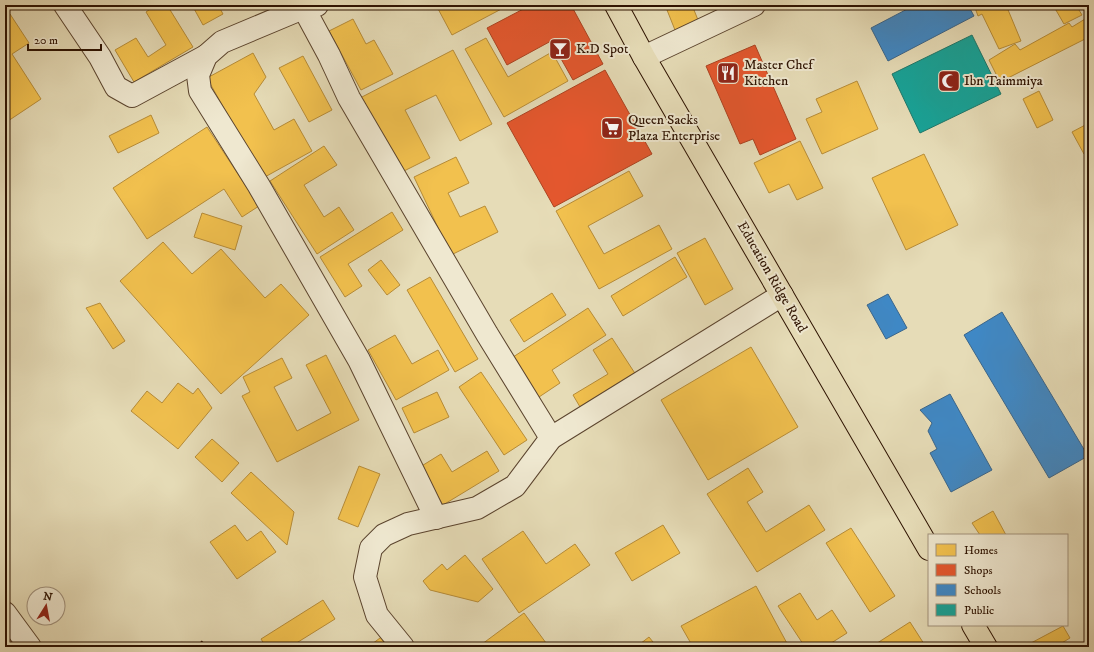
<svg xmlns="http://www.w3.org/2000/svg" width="1094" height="652" font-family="'IM FELL DW Pica',serif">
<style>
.homes{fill:#f2c14e;stroke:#b78c37}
.shops{fill:#e4572e;stroke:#ad4220}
.schools{fill:#3f88c5;stroke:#3a658a}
.public{fill:#17a398;stroke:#1e786b}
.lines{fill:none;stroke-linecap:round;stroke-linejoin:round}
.minor-casing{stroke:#5b442e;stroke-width:24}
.major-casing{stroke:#2d1201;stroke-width:24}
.path{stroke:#2d1201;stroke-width:2.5;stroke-dasharray:3 2;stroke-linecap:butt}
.minor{stroke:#efe8d0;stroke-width:22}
.major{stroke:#e6dcb7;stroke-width:22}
.labels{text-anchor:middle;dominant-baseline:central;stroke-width:4;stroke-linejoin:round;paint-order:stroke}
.poi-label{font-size:14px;fill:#2d1201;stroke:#efe8d0;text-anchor:start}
.street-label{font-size:14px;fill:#2d1201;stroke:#efe8d0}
</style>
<rect width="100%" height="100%" fill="#e6dcb7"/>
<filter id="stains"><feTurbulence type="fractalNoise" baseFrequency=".005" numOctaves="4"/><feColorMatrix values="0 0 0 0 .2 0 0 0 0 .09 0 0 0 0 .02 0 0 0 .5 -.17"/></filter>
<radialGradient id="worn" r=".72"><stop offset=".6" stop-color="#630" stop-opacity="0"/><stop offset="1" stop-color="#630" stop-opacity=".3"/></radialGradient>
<g class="homes">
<polygon points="156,5 167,5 193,47 134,82 115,50 136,38 148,57 166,45 146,12"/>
<polygon points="192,5 218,5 223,14 203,25"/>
<polygon points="436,5 509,5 452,35"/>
<polygon points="665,5 692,5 698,20 675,30"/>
<polygon points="974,5 1006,5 1021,41 999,49 982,14 978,16"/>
<polygon points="1053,5 1076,5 1082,15 1064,24"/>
<polygon points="10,14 29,43 12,54 41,99 8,121 5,116 5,17"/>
<polygon points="353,19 366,44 374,40 393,74 361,90 329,31"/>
<polygon points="1085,19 1089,31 1089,37 1000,82 989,60 1015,44 1020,50 1069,23 1072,27"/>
<polygon points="486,38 508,77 552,52 568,81 504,117 465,49"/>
<polygon points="453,50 492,124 460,141 436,95 405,110 430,158 400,173 360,98"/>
<polygon points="253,53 266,77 254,94 274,130 294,119 312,151 263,178 207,78"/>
<polygon points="303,56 332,110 309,122 279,68"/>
<polygon points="857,81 878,129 822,154 806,119 822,112 816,99"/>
<polygon points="1039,91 1053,120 1037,128 1023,99"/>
<polygon points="151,115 159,133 118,153 109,136"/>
<polygon points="1089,123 1089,152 1084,154 1072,132"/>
<polygon points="207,127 259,206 242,217 224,189 147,239 113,188"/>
<polygon points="800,141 823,188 797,200 789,184 769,193 754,163"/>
<polygon points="324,146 337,165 304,185 324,217 339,207 354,230 317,254 270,181"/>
<polygon points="924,154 958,225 906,250 872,178"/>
<polygon points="456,157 469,183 448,193 460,217 485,206 498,232 451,255 414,177"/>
<polygon points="629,171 643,196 588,226 604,254 659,225 672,249 599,289 556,211"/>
<polygon points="392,212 403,230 348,264 362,286 345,297 320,257"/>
<polygon points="202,213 242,226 235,250 194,237"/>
<polygon points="705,238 733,289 705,305 677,253"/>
<polygon points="163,242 192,274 221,249 265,298 281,284 309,315 221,394 120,281"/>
<polygon points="675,257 687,277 623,316 611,296"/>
<polygon points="381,260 400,285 387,295 368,270"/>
<polygon points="430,277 478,359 455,372 407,290"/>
<polygon points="552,293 566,315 524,342 510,320"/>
<polygon points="100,303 125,341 113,349 86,308"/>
<polygon points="588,308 606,335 552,370 560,383 533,401 507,361"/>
<polygon points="395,335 412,364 438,350 449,370 396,400 368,350"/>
<polygon points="612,338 638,378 583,412 573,395 608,374 593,350"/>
<polygon points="751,347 798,427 708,480 661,400"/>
<polygon points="326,355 359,420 277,462 242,396 250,392 243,377 282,358 292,378 274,387 297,431 331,413 306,365"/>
<polygon points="481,372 527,440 504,455 459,387"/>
<polygon points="178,383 193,394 198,388 212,408 178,449 131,411 147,391 162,403"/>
<polygon points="437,392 449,417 414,433 402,408"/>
<polygon points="212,439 239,463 222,482 195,457"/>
<polygon points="487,451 499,471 443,505 420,467 441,454 452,472"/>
<polygon points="359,466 380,474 358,527 338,519"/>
<polygon points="748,468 763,492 747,502 766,532 809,505 825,530 757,572 707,494"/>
<polygon points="251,472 294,512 287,545 231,493"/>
<polygon points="993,511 1006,535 980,535 972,523"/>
<polygon points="235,525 247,541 261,531 276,552 237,579 210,542"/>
<polygon points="663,525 680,553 632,581 615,553"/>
<polygon points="851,528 895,596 870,612 826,543"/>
<polygon points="523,531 546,564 575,544 590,565 519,613 482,559"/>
<polygon points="465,555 493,589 478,602 430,590 423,581 442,564 447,570"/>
<polygon points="756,586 789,647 693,647 681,626"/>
<polygon points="800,593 817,620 832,610 847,633 825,647 805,647 778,606"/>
<polygon points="323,600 335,619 290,647 266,647 261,639"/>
<polygon points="524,613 549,647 478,647"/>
<polygon points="910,622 926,647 871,647"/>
<polygon points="1063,626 1070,638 1055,647 1033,647 1031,643"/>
<polygon points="384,635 393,647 368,647"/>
<polygon points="649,637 657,647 636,647"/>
</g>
<g class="shops">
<polygon points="531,5 571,5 603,64 573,80 551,41 507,65 487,28"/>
<polygon points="755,45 796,139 760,155 753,139 740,144 706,66"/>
<polygon points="605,70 652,154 554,207 507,123"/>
</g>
<g class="schools">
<polygon points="915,5 968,5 974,16 888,61 871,28"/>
<polygon points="888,294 907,328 886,339 867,305"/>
<polygon points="1002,312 1088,456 1049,478 964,335"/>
<polygon points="950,394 992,470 951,492 930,453 937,449 928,431 932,423 920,410"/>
</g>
<polygon class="public" points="972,35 1001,94 920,133 892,74"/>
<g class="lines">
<g class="minor-casing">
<g id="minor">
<polyline points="65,5 100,57 116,87 132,96 206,56"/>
<polyline points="302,5 329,55 349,98 487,334 551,438 515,486 477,508 408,524 384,535 371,548 365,577 377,615 403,647"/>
<polyline points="317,5 303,8 222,42 206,56 198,75 200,91 259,186 359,360 436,518"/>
<polyline points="644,57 754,5"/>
<polyline points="551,438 782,295"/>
<polyline points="5,613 30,647"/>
</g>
</g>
<g class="major-casing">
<g id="major">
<polyline points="616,5 644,57 929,549"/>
<polyline points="973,625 986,647"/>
</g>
</g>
<polyline class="path" points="197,647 203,641"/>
<use href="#minor" class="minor"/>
<use href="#major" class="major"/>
</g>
<defs>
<g id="bar-square" transform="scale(1.15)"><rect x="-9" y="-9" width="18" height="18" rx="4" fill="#8f2418" stroke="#efe8d0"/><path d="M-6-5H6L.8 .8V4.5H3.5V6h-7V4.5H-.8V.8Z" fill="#fff"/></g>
<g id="restaurant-square" transform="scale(1.15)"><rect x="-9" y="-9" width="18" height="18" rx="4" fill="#8f2418" stroke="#efe8d0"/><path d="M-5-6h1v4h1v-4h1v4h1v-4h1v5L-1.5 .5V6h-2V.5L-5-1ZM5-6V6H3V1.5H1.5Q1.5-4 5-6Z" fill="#fff"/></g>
<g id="mosque-square" transform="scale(1.15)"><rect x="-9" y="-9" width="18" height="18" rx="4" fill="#8f2418" stroke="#efe8d0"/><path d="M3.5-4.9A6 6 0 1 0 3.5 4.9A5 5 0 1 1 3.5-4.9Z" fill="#fff"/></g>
<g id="supermarket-square" transform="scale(1.15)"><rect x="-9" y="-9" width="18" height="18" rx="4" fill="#8f2418" stroke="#efe8d0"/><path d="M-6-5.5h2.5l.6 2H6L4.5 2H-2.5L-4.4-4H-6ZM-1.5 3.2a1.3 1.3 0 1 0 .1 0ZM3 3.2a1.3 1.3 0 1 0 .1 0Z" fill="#fff"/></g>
</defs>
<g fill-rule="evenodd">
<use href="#bar-square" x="560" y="49"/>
<use href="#restaurant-square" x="728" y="73"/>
<use href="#mosque-square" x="949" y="81"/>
<use href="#supermarket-square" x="612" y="128"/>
</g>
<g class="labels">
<g class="poi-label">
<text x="576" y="49">K.D Spot</text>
<text x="744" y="65">Master Chef<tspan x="744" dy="16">Kitchen</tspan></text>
<text x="964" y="81">Ibn Taimmiya</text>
<text x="628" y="120">Queen Sacks<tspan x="628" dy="16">Plaza Enterprise</tspan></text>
</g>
<g class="street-label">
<text transform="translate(772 277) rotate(60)">Education Ridge Road</text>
</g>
</g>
<rect width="1094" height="652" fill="none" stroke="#e6dcb7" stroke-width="20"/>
<rect x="6" y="6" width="1082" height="640" fill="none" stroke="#2d1201" stroke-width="2"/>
<rect x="10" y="10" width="1074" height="632" fill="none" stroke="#2d1201"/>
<rect x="928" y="534" width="140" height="92" fill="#efe8d0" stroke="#a1927d"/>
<rect x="936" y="544" width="20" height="12" fill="#f2c14e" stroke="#a1927d"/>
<text x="964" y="554" font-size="12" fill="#2d1201">Homes</text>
<rect x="936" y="564" width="20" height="12" fill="#e4572e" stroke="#a1927d"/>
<text x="964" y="574" font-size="12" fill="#2d1201">Shops</text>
<rect x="936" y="584" width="20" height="12" fill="#3f88c5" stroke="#a1927d"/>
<text x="964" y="594" font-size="12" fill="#2d1201">Schools</text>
<rect x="936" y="604" width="20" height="12" fill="#17a398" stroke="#a1927d"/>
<text x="964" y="614" font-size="12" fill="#2d1201">Public</text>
<g transform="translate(46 606) rotate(11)"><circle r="19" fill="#efe8d0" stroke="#a1927d"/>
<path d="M0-3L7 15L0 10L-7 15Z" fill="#8f2418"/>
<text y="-6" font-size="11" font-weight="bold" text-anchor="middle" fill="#2d1201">N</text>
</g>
<path d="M28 44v6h73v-6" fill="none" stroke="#2d1201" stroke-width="2"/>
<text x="34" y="44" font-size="12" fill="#2d1201" stroke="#efe8d0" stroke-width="3" paint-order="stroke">20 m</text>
<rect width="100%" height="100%" filter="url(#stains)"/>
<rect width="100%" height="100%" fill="url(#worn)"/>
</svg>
